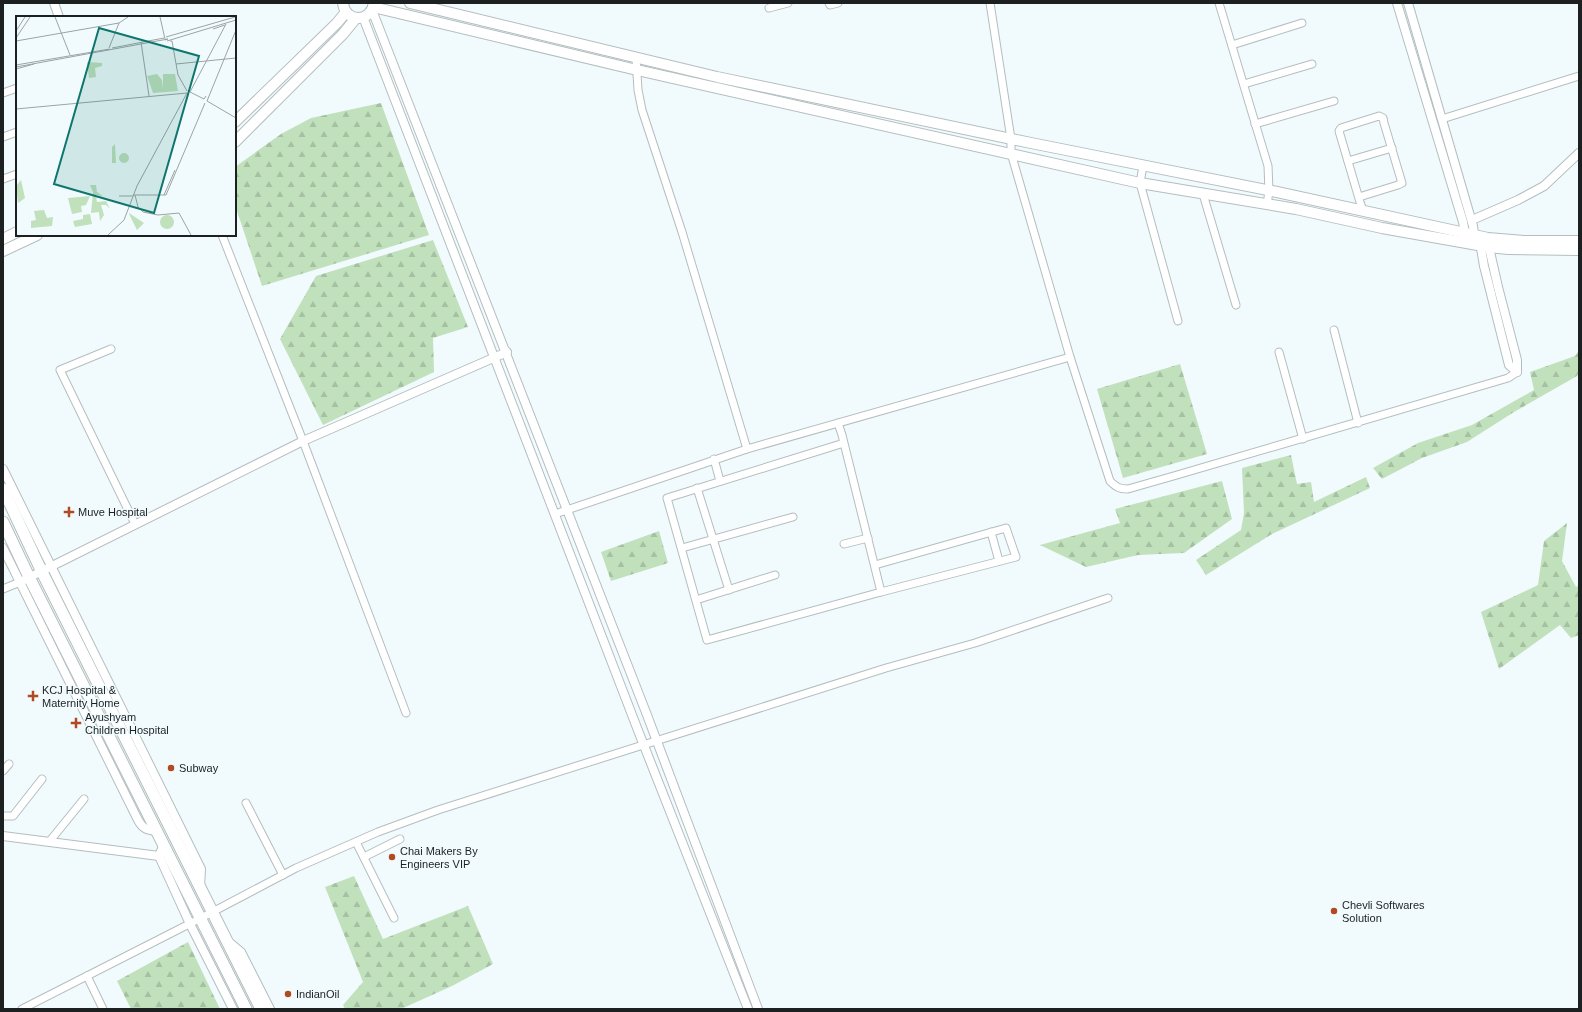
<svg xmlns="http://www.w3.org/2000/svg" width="1582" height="1012" font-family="Helvetica,sans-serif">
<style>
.forest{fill:url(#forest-firs)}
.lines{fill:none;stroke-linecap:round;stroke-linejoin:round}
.minor-casing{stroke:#b4bebf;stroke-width:9}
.tertiary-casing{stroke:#b4bebf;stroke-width:10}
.secondary-casing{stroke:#b4bebf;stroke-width:12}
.primary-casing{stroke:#b4bebf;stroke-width:13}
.minor{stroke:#fff;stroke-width:7}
.tertiary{stroke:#fff;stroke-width:8}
.secondary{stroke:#fff;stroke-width:10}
.primary{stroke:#fff;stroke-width:11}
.poi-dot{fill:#b14a23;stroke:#f1fbfd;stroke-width:1.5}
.labels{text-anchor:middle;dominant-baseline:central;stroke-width:3;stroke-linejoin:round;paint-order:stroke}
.poi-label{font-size:11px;fill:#1d2021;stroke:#f1fbfd;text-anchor:start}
.inset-road{fill:none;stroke:#9ca3a5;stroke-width:1}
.view{fill:#0f766e;fill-opacity:0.15;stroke:#0f766e;stroke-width:2}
.inset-edge{fill:none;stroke:#1d2021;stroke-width:2}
</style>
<defs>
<pattern id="forest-firs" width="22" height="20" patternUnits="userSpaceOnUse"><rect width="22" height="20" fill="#c1e1bd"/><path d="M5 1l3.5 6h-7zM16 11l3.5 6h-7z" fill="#a5c1a2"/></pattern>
</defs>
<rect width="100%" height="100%" fill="#f1fbfd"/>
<g class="forest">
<polygon points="381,103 429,235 262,286 235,205 235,167 281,134 311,118"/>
<polygon points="433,240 468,327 433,338 434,372 323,425 280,339 316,276"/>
<polygon points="1579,351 1579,372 1577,376 1514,412 1467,442 1422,458 1382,479 1373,468 1418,443 1472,425 1534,390 1530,372 1575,356"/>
<polygon points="1180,364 1207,454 1123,478 1097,389"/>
<polygon points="1291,455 1297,484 1311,482 1314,502 1366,477 1370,488 1272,534 1206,575 1196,560 1241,530 1244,513 1242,468"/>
<polygon points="1222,481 1232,519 1184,553 1138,555 1086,567 1040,545 1120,523 1115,509"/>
<polygon points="1567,523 1562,561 1576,587 1579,585 1579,635 1571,638 1560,625 1499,669 1481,612 1538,585 1544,541"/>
<polygon points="659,531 668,563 611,581 601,552"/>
<polygon points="354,876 383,939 468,906 493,964 452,986 401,1009 345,1009 343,1005 363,982 325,887"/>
<polygon points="188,942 220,1009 131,1009 117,981"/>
</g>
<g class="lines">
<g class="minor-casing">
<g id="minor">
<polyline points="829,3 830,5 838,3"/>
<path d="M990,3L1011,139V153L1070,357L1110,481C1116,487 1119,489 1128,489L1177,475L1508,378L1517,372"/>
<polyline points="1219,3 1268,166 1269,191 1267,205"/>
<polyline points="769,8 788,3"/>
<polyline points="1232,45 1302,23"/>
<polyline points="636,58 638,90 642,110 682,232 747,449"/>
<polyline points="1244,84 1312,64"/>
<polyline points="3,93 17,88"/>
<polyline points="1442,119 1579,76"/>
<polyline points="1255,124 1334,101"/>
<polyline points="3,137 17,132"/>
<polyline points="1348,161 1392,148"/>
<polyline points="1143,166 1140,183 1178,321"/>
<polyline points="3,179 17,174"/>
<polyline points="1203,194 1236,305"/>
<polyline points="1359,197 1398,185 1402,183 1384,123 1383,118 1379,116 1341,128 1339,131 1360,202 1363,211"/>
<polyline points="222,235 303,441 406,713"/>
<polyline points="1334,330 1358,423"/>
<polyline points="111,349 60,370 135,524"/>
<polyline points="1279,352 1303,439"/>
<polyline points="838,423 842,435 881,592 707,640 667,498 844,443"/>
<polyline points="714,459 720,481"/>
<polyline points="697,488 729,590"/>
<polyline points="555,514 747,449 1070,357"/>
<polyline points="991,532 999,561"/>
<polyline points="844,544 868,538"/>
<polyline points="682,548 793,517"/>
<polyline points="875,565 1006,528 1016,557 881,592"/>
<polyline points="3,589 20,582"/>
<polyline points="696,600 775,575"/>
<polyline points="3,771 9,764"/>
<polyline points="246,803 283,875"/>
<polyline points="3,816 13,816 42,779"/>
<polyline points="49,842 84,799"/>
<polyline points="356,842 394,918"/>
<polyline points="364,857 400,839"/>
<polyline points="87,976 103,1009"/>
<polyline points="22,1009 201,918 296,868 378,832 438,810 886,668 975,643 1108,598"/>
</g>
</g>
<g class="tertiary-casing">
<g id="tertiary">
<polyline points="54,3 59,17"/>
<polyline points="1397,3 1463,222 1466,238"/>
<polyline points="1408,3 1473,226 1475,241"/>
<polyline points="372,10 647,715 758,1009"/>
<polyline points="363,17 639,733 748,1009"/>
<polyline points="1472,220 1518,200 1544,186 1579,153"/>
<polyline points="1480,242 1484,266 1509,365 1517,372"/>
<polyline points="1488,243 1498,287 1517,360 1517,372"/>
<polyline points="3,469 201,869 200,887"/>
<path d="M3,548L138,820C143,829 147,830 157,831"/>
<polyline points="20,582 303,441 507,352"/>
<polyline points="3,836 159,856"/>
<polyline points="164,844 159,856 190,924 233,1009"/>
<polyline points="229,942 241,952 270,1009"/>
</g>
</g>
<g class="secondary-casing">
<g id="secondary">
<path d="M343,3C345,23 371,23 374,3"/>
<polyline points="410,3 717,77 1031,143 1277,192 1488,238 1524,241 1579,241"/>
<polyline points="373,7 637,70 1140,183 1296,209 1382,228 1489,247 1508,249 1579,250"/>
<polyline points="235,122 337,23 346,12"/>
<polyline points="235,142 343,34 356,18"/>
<polyline points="3,239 17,232"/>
<polyline points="3,251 37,235"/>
</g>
</g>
<g class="primary-casing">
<g id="primary">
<polyline points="3,489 41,570 261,1009"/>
<polyline points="3,522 29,577 246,1009"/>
</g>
</g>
<use href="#minor" class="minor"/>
<use href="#tertiary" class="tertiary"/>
<use href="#secondary" class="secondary"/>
<use href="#primary" class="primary"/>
</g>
<g class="poi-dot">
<path d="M67 506h4v4h4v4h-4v4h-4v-4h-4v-4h4z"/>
<path d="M31 690h4v4h4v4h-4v4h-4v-4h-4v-4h4z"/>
<path d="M74 717h4v4h4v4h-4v4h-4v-4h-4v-4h4z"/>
<circle cx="171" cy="768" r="4"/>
<circle cx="392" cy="857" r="4"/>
<circle cx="1334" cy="911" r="4"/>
<circle cx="288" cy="994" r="4"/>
</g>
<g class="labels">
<g class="poi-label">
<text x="78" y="512">Muve Hospital</text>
<text x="42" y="690">KCJ Hospital &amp;<tspan x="42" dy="13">Maternity Home</tspan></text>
<text x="85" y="717">Ayushyam<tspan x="85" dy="13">Children Hospital</tspan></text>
<text x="179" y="768">Subway</text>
<text x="400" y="851">Chai Makers By<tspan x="400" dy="13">Engineers VIP</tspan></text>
<text x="1342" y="905">Chevli Softwares<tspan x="1342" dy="13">Solution</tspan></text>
<text x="296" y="994">IndianOil</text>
</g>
</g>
<g transform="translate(16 16)">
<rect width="220" height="220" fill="#f1fbfd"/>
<path d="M144 206a7 7 0 1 1 14 0a7 7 0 1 1-14 0Z" fill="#c1e1bd"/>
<path d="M71,46L86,47V50L79,52L80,61L73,62ZM141,58L146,64L147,73V58H159L162,75L137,77L131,60ZM99,128L100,147H96V131ZM103 142a5 5 0 1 1 10 0a5 5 0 1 1-10 0ZM5,164L9,182L2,187L0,170ZM74,169H80L81,176L87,180L80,179L81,186L90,185L94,193L90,189H85L88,199L84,205L83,196L75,197L77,176ZM74,180L70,189L65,190L66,196L56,198L52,182ZM28,194L31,202L37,201L36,210L15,212V205L20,204L18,195ZM113,197L128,207L121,214L113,198ZM74,198L76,208L59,211L57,205L67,203V199Z" fill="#c1e1bd"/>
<path class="inset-road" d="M39,1L54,39M144,1L149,23M197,13L209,9M220,14L191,85L220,102M0,15L9,1M150,21L219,1M0,22L14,1M0,25L103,7M151,25L220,4M154,25H156L162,59L171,75M125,26L133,80M93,32L103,7L112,1M96,32L148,22M160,48L220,42M0,49L94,33M0,51L152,23L149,24M0,53L18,48M174,76L210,8M174,76L188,83L190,80M0,93L171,77M117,179H150L189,87M119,179L122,191L127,196L142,199L163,197L175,219M148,179L159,154M103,180H117M92,219L108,204L121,170L171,77"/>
<path class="view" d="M83,12L183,40L138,197L38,168Z"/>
<rect width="220" height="220" class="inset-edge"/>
</g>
<rect width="1582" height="1012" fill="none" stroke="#1d2021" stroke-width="8"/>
</svg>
